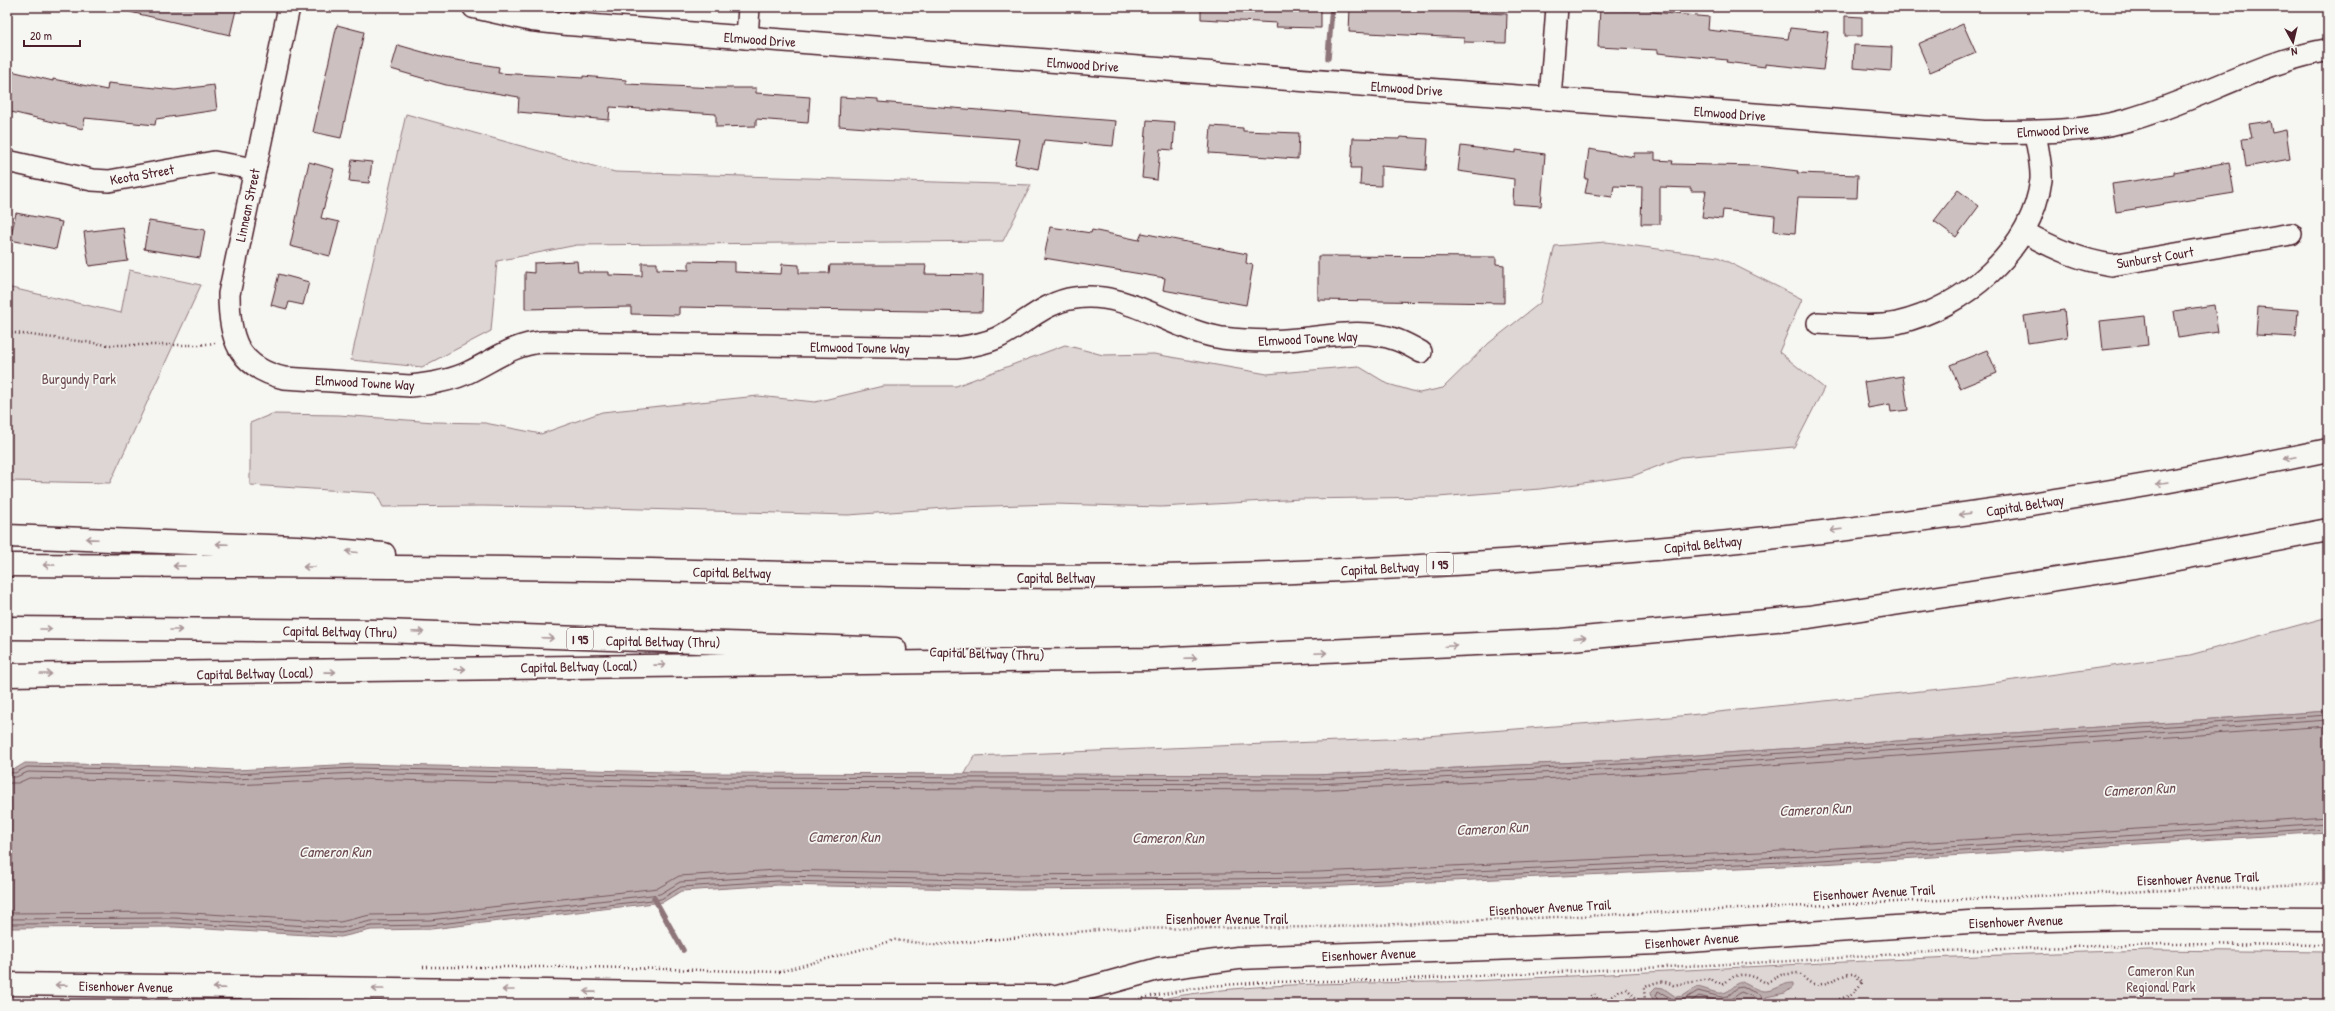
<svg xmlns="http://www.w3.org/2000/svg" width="2335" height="1011" font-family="'Patrick Hand',sans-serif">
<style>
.green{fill:#ddd6d5;stroke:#947a80}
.water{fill:#bbadae;stroke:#8e747a}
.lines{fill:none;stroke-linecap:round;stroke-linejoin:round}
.shore{stroke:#77585f;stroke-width:1}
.stream{stroke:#8e747a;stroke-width:5.5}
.building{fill:#ccc1c0;stroke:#4a1f2b}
.minor-casing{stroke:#4a1f2b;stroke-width:24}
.tertiary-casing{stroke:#4a1f2b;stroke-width:25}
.secondary-casing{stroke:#4a1f2b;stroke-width:25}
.motorway-casing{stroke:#4a1f2b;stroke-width:25}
.path{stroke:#4a1f2b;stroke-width:2.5;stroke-dasharray:1 3;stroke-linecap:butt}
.minor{stroke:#f6f6f2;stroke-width:21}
.tertiary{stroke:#f6f6f2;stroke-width:22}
.secondary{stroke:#f6f6f2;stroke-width:22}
.motorway{stroke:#f6f6f2;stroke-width:22}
.oneway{stroke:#a99598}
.labels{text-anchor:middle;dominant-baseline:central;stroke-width:3.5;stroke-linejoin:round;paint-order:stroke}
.shield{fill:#f6f6f2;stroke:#7e6067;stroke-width:1}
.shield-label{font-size:13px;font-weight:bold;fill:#4a1f2b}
.street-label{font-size:14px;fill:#4a1f2b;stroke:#f6f6f2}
.park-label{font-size:14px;fill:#6f4d56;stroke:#f6f6f2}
.water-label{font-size:15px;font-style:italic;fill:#6c4a52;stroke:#f6f6f2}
</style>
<rect width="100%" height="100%" fill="#f6f6f2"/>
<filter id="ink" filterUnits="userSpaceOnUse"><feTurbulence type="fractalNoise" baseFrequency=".025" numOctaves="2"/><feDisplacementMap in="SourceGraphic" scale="8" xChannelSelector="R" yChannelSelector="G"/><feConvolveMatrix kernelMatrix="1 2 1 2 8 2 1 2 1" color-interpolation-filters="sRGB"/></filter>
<g filter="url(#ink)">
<g class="green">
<polygon points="406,114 615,172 1031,185 1003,241 577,245 497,261 491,331 422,367 351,360"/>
<polygon points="1606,242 1718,257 1802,299 1779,352 1824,388 1794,447 1681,457 1633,476 1540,489 1438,497 1301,499 1161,507 1054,504 960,507 848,515 607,508 482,506 383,507 376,493 250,485 250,423 272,414 339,415 434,422 485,423 541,434 602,412 758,396 815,402 883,386 956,386 1065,345 1103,355 1154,354 1267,374 1358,366 1388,384 1419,393 1443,388 1489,343 1540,303 1555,246"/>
<polygon points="129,270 201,285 110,483 7,481 7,287 121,313"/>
<polygon points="2328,617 2328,711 1640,759 1316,775 965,774 974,756 1388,739 1670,717 1979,685 2190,655"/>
<path d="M2150,950L2328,952V1004H1137C1253,977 1374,986 1492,980C1712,969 1931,956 2150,950Z"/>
</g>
<g class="water">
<polygon points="2328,711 2328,832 1805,865 1319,887 1021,890 778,885 681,891 663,902 431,929 371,930 341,937 174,927 7,928 7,768 15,769 25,763 166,766 235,770 356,764 706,773 1316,775 1640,759"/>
<path d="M1742,982C1748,985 1757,990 1763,991C1773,992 1781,983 1793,983V987L1785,993L1766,997V1002L1768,1004H1658L1652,998L1651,992L1656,987L1663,988L1676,997L1683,996L1697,987C1705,988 1719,996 1726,992C1733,989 1734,984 1742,982Z"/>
</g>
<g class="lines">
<g class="shore">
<polyline points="7,772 15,773 27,767 165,770 235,774 357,768 706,777 1316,779 1641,763 2328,715"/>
<polyline points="7,777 16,777 28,772 165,775 235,779 357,773 706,782 1316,784 1641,768 2328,720"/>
<polyline points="7,783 18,783 29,778 165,781 235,785 357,779 705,788 1316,790 1641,774 2328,726"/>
<polyline points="7,913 175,912 340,922 370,915 430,914 658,888 679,876 777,870 1021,875 1318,872 1804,850 2328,817"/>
<polyline points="7,919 174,918 341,928 371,921 430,920 660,894 680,882 777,876 1021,881 1319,878 1805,856 2328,823"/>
<polyline points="7,924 174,923 341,933 371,926 430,925 661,899 681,887 778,881 1021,886 1319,883 1805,861 2328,828"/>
<polyline points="1659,1004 1656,996 1658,991 1676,1001 1685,999 1698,991 1721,997 1728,996 1737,988 1742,987 1761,995 1762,1004"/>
<polyline points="1687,1004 1699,996 1722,1002 1731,1000 1741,992 1756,998 1757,1004"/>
</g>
<g class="stream">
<polyline points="1328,58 1332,7"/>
<polyline points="654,898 683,950"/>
</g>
</g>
<g class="building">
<polygon points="131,7 222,7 236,10 230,35 130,12"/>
<polygon points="1201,7 1321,7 1321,28 1276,27 1277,23 1201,19"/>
<polygon points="1350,7 1421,7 1444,9 1444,11 1507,14 1506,43 1464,42 1464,38 1349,32"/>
<polygon points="1627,7 1651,7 1651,12 1709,17 1708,30 1788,39 1790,28 1828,32 1823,70 1765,64 1765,67 1726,62 1727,60 1658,53 1658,50 1598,47 1600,8 1627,10"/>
<polygon points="1845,16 1862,17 1862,36 1845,36"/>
<polygon points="1963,24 1976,53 1930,72 1918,44"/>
<polygon points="337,25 364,32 341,138 313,132"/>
<polygon points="398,45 444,58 499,67 498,73 583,78 583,76 626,80 626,84 716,88 756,88 756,93 810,97 808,123 756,119 756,126 716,127 716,114 610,107 609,120 518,112 519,97 446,85 391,69"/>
<polygon points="1854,45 1892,47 1891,71 1853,68"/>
<polygon points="7,70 53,81 53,79 107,90 108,83 175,90 214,85 217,110 156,119 155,125 85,118 83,129 7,111"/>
<polygon points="840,97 878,99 878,102 1116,121 1113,146 1044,140 1038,169 1015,164 1020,139 839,126"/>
<polygon points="1147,120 1175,122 1173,150 1160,149 1157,180 1142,178"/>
<polygon points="2270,121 2272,133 2286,130 2290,159 2246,167 2242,139 2252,138 2249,124"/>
<polygon points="1211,126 1243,128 1243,131 1299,133 1298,159 1209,153"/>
<polygon points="1400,137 1428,139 1426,170 1381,166 1381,186 1360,185 1361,168 1351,168 1353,138 1399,139"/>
<polygon points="1461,146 1516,153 1516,150 1545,154 1541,206 1513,204 1514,179 1458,171"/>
<polygon points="1589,149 1634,157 1634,153 1655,153 1655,160 1673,161 1672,164 1756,166 1798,171 1797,173 1858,175 1857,198 1798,197 1795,233 1774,231 1775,216 1723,210 1722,219 1702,217 1706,191 1691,191 1691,188 1660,187 1660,224 1641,224 1642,187 1614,186 1612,197 1585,193 1588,179 1585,179"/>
<polygon points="352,160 372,162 369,183 349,181"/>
<polygon points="309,162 334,169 321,218 339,222 330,256 290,246"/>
<polygon points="2229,162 2234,193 2116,212 2112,184 2174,175 2174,172"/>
<polygon points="1958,190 1979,206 1956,237 1934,221"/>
<polygon points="16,213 62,222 56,249 10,240"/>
<polygon points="149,221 205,230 200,258 144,249"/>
<polygon points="123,227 128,261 89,266 84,232"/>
<polygon points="1050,227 1091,233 1092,230 1139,240 1142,233 1247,254 1246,263 1253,265 1246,305 1163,290 1165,278 1044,258"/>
<polygon points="1318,256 1496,257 1496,264 1504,265 1504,303 1318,300"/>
<polygon points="577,261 578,272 609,272 609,275 642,276 642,263 657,263 657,269 689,270 689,261 735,262 735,272 781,274 782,264 799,265 799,273 829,273 830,265 926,265 925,274 983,275 982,312 679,307 679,315 631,314 631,307 525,309 525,272 534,273 534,263"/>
<polygon points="279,274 309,282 303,305 289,302 287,309 271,305"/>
<polygon points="2214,305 2218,332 2178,338 2174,311"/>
<polygon points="2258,307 2298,310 2296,337 2256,335"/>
<polygon points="2064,310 2067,337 2028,343 2024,316"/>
<polygon points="2145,316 2148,345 2103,350 2100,321"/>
<polygon points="1987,350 1997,373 1960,388 1950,365"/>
<polygon points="1903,376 1908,410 1891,412 1890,404 1868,408 1864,382"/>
</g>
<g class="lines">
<g class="minor-casing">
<g id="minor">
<path d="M289,7L229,294C229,337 237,367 284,378L410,386C430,384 451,381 469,372C494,360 514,344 542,342L956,348C971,346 984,344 997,338C1024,325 1044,302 1075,298C1128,290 1171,330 1222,338C1247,341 1272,342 1298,339C1330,336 1365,328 1397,340C1405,343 1414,348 1421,352"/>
<polyline points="747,38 749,7"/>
<polyline points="1550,99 1557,7"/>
<polyline points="7,161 92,180 109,181 214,162 255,169"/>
<path d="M2024,232C2053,248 2079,260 2112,265L2291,234"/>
<path d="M1818,323C1844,324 1871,328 1897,323C1963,308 2032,251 2041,180C2042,165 2037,147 2035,132"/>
<polyline points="251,1004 258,989"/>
</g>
</g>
<g class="tertiary-casing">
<path id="tertiary" d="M474,7L532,20L568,24L1984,132C2032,132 2081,133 2128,120C2197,101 2258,62 2328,50"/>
</g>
<g class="secondary-casing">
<g id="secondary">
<polyline points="7,984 547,991 797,996 1049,996"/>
<polyline points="1032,1004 1158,969 1238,958 1659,943 1969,922 2130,918 2328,919"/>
</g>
</g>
<g class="motorway-casing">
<g id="motorway">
<polyline points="7,536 297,547 384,554"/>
<path d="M7,565C222,566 436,566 651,570C858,574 1064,581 1271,573C1626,560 1981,524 2328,450"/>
<polyline points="7,628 383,631 895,649"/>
<polyline points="7,675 1152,659 1561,640 1809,617 2141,566 2328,530"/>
</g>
</g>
<g class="path">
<polyline points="7,332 109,345 199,345 215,343"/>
<polyline points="423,967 587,967 779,972 895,940 935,945 1109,929 1330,927 2328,883"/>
<polyline points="1120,1004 1152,996 1210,986 1267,982 1388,980 1791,961 1945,951 2163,944 2328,945"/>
<polyline points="1592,1004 1591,996 1594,994 1601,1004"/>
<path d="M1603,1004L1619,991L1627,989L1640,1002L1645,1001L1644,988C1654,982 1663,979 1673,985L1711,979L1717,983L1724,984C1737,970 1751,974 1766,983L1781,975L1798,973C1803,976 1808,983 1814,984C1828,987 1840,973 1854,974L1863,982L1851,995L1840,999L1835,1004"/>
<polyline points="1825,1004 1831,1004"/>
</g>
<use href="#minor" class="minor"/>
<use href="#tertiary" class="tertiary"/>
<use href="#secondary" class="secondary"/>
<use href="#motorway" class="motorway"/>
</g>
<defs><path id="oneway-shaft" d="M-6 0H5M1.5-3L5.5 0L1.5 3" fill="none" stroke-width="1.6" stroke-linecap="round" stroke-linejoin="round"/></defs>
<g class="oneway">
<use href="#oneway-shaft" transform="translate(2290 458) rotate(168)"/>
<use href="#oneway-shaft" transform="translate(2162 483) rotate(171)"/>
<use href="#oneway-shaft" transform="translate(1965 514) rotate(172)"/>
<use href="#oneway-shaft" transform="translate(1836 530) rotate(173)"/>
<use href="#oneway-shaft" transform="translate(92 539) rotate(-178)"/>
<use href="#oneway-shaft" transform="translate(222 544) rotate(-178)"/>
<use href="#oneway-shaft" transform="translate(352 552) rotate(-175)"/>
<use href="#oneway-shaft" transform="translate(49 565) rotate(-180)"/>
<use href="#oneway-shaft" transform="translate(179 566) rotate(-180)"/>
<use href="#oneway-shaft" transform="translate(309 567) rotate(-180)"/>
<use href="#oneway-shaft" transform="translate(46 629)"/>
<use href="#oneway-shaft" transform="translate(176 630)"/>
<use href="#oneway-shaft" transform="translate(418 632) rotate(2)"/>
<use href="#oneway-shaft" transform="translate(548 638) rotate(2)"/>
<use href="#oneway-shaft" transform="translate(1580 638) rotate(-5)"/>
<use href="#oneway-shaft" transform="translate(1451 646) rotate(-3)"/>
<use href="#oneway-shaft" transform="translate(1321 653) rotate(-3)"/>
<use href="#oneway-shaft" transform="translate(1191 658) rotate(-2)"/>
<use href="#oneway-shaft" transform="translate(660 665) rotate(-1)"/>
<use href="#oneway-shaft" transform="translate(460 669) rotate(-2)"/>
<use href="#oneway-shaft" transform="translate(330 672) rotate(-1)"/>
<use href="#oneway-shaft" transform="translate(46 674)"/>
<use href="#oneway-shaft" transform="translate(61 985) rotate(-179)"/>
<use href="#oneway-shaft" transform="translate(219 988) rotate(-179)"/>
<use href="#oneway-shaft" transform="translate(378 989) rotate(-180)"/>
<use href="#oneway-shaft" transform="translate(508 990) rotate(-180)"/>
<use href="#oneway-shaft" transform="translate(590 992) rotate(-179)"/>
</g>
</g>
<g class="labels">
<g class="shield">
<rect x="1427" y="553" width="26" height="22" rx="3"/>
<rect x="567" y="628" width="26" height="22" rx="3"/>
</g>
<g class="shield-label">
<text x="1440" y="564">I 95</text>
<text x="580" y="639">I 95</text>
</g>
<g class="street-label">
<text transform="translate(760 39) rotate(4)">Elmwood Drive</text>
<text transform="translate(1083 64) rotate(4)">Elmwood Drive</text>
<text transform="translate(1407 88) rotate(4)">Elmwood Drive</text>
<text transform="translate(1730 113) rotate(4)">Elmwood Drive</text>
<text transform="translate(2053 130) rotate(-3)">Elmwood Drive</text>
<text transform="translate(142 174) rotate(-10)">Keota Street</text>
<text transform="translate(247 205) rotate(-78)">Linnean Street</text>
<text transform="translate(2155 257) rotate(-9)">Sunburst Court</text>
<text transform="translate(1308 338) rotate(-3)">Elmwood Towne Way</text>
<text transform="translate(860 347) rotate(1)">Elmwood Towne Way</text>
<text transform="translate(365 382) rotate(3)">Elmwood Towne Way</text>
<text transform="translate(2025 505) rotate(-9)">Capital Beltway</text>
<text transform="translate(1703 544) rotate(-6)">Capital Beltway</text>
<text transform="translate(1380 568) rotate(-3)">Capital Beltway</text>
<text transform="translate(732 572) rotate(1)">Capital Beltway</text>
<text x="1056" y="577">Capital Beltway</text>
<text transform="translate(340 631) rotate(1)">Capital Beltway (Thru)</text>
<text transform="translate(663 641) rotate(1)">Capital Beltway (Thru)</text>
<text transform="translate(987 653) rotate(2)">Capital Beltway (Thru)</text>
<text transform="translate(579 666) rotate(-1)">Capital Beltway (Local)</text>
<text transform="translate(255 673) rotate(-1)">Capital Beltway (Local)</text>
<text transform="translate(2198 878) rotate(-2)">Eisenhower Avenue Trail</text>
<text transform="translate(1874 892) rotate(-3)">Eisenhower Avenue Trail</text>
<text transform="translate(1550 907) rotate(-3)">Eisenhower Avenue Trail</text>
<text x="1227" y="918">Eisenhower Avenue Trail</text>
<text transform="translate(2016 921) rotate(-2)">Eisenhower Avenue</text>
<text transform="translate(1692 940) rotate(-4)">Eisenhower Avenue</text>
<text transform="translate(1369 954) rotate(-2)">Eisenhower Avenue</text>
<text transform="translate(126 986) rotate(1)">Eisenhower Avenue</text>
</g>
<g class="park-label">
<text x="79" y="378">Burgundy Park</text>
<text x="2161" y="970">Cameron Run<tspan x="2161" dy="16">Regional Park</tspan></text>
</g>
<g class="water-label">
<text transform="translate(2139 789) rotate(-3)">Cameron Run</text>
<text transform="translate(1815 809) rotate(-3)">Cameron Run</text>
<text transform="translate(1492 828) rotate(-3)">Cameron Run</text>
<text x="844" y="836">Cameron Run</text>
<text x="1168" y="837">Cameron Run</text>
<text x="335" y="851">Cameron Run</text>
</g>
</g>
<rect width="2335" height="1011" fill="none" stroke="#f6f6f2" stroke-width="24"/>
<rect x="12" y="12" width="2311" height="987" fill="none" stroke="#4a1f2b" stroke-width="1.5" filter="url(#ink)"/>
<g transform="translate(2293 42) rotate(172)" stroke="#f6f6f2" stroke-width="3" paint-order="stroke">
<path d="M0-3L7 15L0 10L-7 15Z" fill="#4a1f2b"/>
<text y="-6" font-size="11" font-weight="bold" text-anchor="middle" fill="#4a1f2b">N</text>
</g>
<path d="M24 40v6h56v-6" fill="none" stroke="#4a1f2b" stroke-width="2"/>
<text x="30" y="40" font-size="12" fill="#4a1f2b" stroke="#f6f6f2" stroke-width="3" paint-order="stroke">20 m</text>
</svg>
